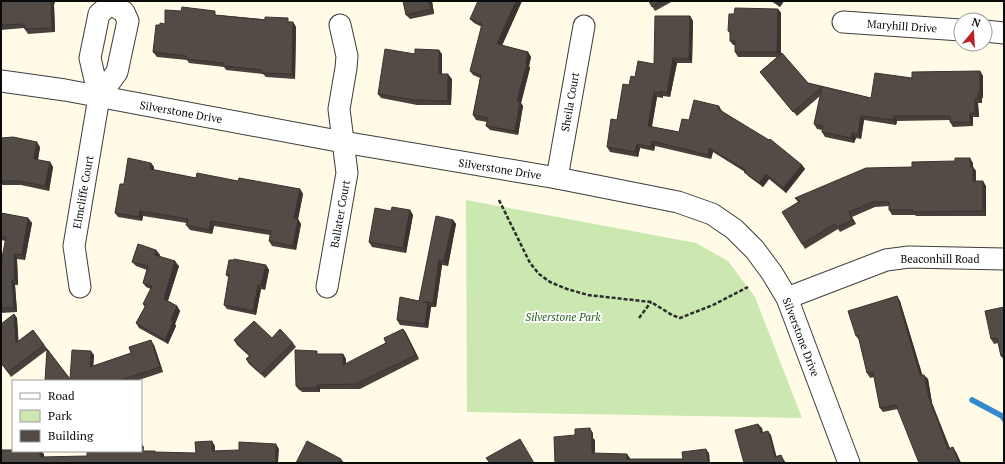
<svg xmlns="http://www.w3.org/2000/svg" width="1005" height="464" font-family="'PT Serif',serif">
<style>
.green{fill:#cce8b1}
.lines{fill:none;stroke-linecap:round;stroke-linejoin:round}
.stream{stroke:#318ace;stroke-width:5.5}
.minor-casing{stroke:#3d3d3d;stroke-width:23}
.path{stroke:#2c2c2c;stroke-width:2.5;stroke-dasharray:4 2;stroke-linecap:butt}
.minor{stroke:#fff;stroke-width:21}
.wall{fill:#47403c}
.shaded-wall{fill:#393431}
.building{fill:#524b46;stroke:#393431}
.labels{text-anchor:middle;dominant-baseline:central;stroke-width:4;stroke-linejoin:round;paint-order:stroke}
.street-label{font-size:11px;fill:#0a0a0a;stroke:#fff}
.park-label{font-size:11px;font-style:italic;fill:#27601b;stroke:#fff}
</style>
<rect width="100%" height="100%" fill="#fffbe6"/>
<polygon class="green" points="466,200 696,243 728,261 755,297 802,418 467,412"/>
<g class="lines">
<polyline class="stream" points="972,400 1002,416 1004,419"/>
<g class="minor-casing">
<g id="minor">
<polygon points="111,6 116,7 124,12 128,21 117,72 99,97 90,58 99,14 106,8"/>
<polyline points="843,22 961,30"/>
<polyline points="985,31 1004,33"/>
<polyline points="1,81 65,90 343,142 557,178 678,202 712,214 734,229 755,250 772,273 787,298 849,463"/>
<polyline points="557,178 584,26"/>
<polyline points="80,287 74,246 99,97"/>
<polyline points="327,287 347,173 339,109 346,68 347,56 340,25"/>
<polyline points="787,298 886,260 909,257 1004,259"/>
</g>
</g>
<g class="path">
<polyline points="499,200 530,263 539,274 550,282 567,289 588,295 651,302 672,315 680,318 713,305 748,287"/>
<polyline points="639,318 651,302"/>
</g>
<use href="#minor" class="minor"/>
</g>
<g class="wall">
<polygon points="1,1 55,1 54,5 55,32 28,34 24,28 1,30"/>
<polygon points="403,1 432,1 434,14 410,19 406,15"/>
<polygon points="522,1 502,45 528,52 531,57 529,66 530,68 521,103 523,106 518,135 490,130 486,126 487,122 476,120 473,115 480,78 473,75 470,71 482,27 474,23 470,19"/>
<polygon points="649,1 673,1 655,11"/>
<polygon points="771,1 784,1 780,7"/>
<polygon points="778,9 781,13 781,53 808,83 871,98 912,78 980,71 983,76 983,98 982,98 982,103 978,103 979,117 973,117 973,126 953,127 950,122 950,120 897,121 896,125 864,120 861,139 856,138 854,143 825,137 822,132 822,130 817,129 814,124 820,96 797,116 760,72 777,57 738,57 735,52 735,45 733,45 730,41 730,33 728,31 734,14"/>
<polygon points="218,15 293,22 296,27 295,79 266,77 263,74 226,70 224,67 189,63 187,60 157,57 153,52 160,25 165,24"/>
<polygon points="690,16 693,21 692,63 677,63 670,97 663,96 663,98 657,97 652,127 679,132 689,120 722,111 802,165 805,169 786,193 769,179 763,187 748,176 745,172 713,152 711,159 655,146 654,151 640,148 638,157 610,152 607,147 629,85 635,77 654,64"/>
<polygon points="415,54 442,54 442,74 452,79 451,105 417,105 381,98 378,94"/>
<polygon points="1,138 40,147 38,160 50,162 53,167 49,191 21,185 1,185"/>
<polygon points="151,163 154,167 154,170 196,178 238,181 300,189 303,194 298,219 301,224 296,250 272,246 269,241 270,235 214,226 212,234 190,230 186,225 187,223 143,216 142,221 118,217 115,213 124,184"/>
<polygon points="973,163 973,167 976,171 976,181 986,186 986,216 916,216 915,215 892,215 889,210 889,206 875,207 852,217 856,224 840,232 838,229 805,249 802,244 798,202 795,198 912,167"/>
<polygon points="410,210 413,215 406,253 372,247 369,242 391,211"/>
<polygon points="1,213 28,218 32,223 25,260 17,259 18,285 15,285 17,312 1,313 1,263 6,241 1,240"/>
<polygon points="453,220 456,224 448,266 442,265 436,307 431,307 428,328 400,325 397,320 419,301"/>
<polygon points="156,250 160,255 159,256 179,266 168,301 177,306 180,311 175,324 176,326 168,344 139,328 136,323 145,307 143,304 151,289 146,287 143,283 147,270 136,266 132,262"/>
<polygon points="266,265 269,270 265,290 261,289 256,315 227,309 224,305 229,278 226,275"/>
<polygon points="897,296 900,301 922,375 928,379 932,403 950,448 956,452 961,463 898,409 883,412 880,408 874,377 870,378 867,373 859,340 856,336"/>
<polygon points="1004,307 1004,360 1001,356 998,343 994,344 991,339"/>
<polygon points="14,314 17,318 18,341 33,330 70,379 94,355 93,366 131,353 154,345 163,372 136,381 45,381 47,350 11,377 1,363"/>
<polygon points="403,329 406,333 419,359 360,389 320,389 320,392 302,392 300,390 299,390 296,386 320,354 343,354 346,359 346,364 386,343"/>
<polygon points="272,338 293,343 296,347 265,378 249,364 246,359 249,356 237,345 234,340"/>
</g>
<g class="shaded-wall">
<polygon points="51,1 55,1 54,5 55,32 52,28"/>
<polygon points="429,1 432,1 434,14 431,9"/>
<polygon points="516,1 522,1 501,48 497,44"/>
<polygon points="777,1 784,1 780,7 776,2"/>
<polygon points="778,9 781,13 781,57 777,52"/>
<polygon points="690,16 693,21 692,63 689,59"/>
<polygon points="293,22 296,27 295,79 292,74"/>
<polygon points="439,50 442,54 442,78 439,74"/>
<polygon points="528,52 531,57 529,66 530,68 521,103 523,106 518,135 515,131 517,101"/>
<polygon points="673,58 677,63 670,97 667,93"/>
<polygon points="980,71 983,76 983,98 980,93"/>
<polygon points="448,74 452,79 451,105 448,101"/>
<polygon points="660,91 663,96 663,98 660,93"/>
<polygon points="654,92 657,97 651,130 648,126"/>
<polygon points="978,93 982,98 982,103 978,99"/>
<polygon points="975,99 978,103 979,117 975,113"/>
<polygon points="719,106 722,111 721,114 718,109"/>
<polygon points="970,113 973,117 973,126 970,122"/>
<polygon points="861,116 864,120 861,139 858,134"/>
<polygon points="894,116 897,121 896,125 893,120"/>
<polygon points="852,133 856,138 854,143 851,138"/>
<polygon points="652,141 655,146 654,151 651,147"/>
<polygon points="37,142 40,147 37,164 34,159"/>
<polygon points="637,144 640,148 638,157 635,152"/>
<polygon points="709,148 713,152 711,159 708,155"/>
<polygon points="970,158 973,163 973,167 976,171 976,186 973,181 970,167"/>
<polygon points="50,162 53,167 49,191 45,186"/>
<polygon points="151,163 154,167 153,174 150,169"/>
<polygon points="802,165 805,169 786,193 783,188"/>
<polygon points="766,174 769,179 763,187 759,183"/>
<polygon points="983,181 986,186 986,216 983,211"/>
<polygon points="300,189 303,194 298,219 301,224 296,250 293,246 294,218"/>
<polygon points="410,210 413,215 406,253 403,248"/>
<polygon points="140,211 143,216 142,221 139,217"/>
<polygon points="849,212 852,217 856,224 852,220"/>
<polygon points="28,218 32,223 25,260 22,255"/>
<polygon points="453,220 456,224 448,266 444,261"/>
<polygon points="211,221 214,226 212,234 209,230"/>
<polygon points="156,250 160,255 158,260 155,255"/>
<polygon points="14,254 17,259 18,285 15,280"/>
<polygon points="439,260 442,265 436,307 433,303"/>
<polygon points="175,261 179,266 167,303 164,299"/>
<polygon points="266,265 269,270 265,290 261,285"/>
<polygon points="12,280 15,285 17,312 14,308"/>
<polygon points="258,285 261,289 256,315 253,311"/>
<polygon points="897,296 900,301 924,380 920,375"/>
<polygon points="428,302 431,307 428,328 425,324"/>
<polygon points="177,306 180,311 175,324 176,326 168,344 165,340 171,320"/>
<polygon points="14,314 17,318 19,348 16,343"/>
<polygon points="403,329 406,333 419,359 416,355"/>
<polygon points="151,340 154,345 163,372 160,367"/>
<polygon points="91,351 94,355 93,372 90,367"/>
<polygon points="343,354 346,359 346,370 343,365"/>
<polygon points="924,375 928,379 932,403 951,453 948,449 929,398"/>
<polygon points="317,385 320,389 320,392 317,388"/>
<polygon points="758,424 762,428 764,437 761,433"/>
<polygon points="590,428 593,433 593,438 595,440 595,457 592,453"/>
<polygon points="768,431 771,435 778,462 775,457"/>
<polygon points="212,441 215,446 215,456 212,451"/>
<polygon points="141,443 144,447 143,455 141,451"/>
<polygon points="276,444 279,449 278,463 275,463"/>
<polygon points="953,447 956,452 961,463 959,463"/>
<polygon points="706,449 709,453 710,463 708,463"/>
<polygon points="40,451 41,451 44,454 44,462 40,457"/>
<polygon points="627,454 630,458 630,463 627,459"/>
<polygon points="781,455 784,460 786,463 784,463"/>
<polygon points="341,459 344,463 338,463"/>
</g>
<g class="building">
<polygon points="1,1 51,1 52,28 25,29 24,24 1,25"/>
<polygon points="403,1 429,1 431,9 406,15"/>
<polygon points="478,1 516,1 497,44 528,52 526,63 527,63 517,101 520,102 515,131 486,126 488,118 473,115 481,75 470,71 482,24 470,19"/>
<polygon points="649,1 662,1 652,7"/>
<polygon points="182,7 215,11 215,15 265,20 265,17 288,18 288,22 293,22 292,74 262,73 262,70 223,66 223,63 186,59 186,56 153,52 156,25 160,25 160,23 165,24 165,10 181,11"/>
<polygon points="735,8 778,9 777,52 735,52 735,41 730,41 730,31 728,31 729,14 734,14"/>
<polygon points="655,16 690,16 689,59 673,58 667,93 660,91 660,93 654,92 648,126 679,132 682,119 689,120 694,100 719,106 718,109 769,140 770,139 802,165 783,188 766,174 759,183 744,172 746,170 709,148 708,155 652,141 651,147 637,144 635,152 607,147 611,119 617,120 623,84 629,85 631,76 635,77 638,61 654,64"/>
<polygon points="385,49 415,54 415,49 439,50 439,74 448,74 448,101 414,100 378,94"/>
<polygon points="782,53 808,83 871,98 875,73 912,78 912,72 980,71 980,93 978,93 978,99 975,99 975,113 970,113 970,122 950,122 950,116 894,116 893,120 861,116 858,134 852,133 851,138 822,132 823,126 814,124 822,87 793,112 760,72"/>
<polygon points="13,137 37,142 34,159 50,162 45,186 18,181 1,181 1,138"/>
<polygon points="128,158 151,163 150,169 196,178 197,173 238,181 239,178 300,189 294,218 298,219 293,246 269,241 271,231 211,221 209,230 186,225 188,219 140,211 139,217 115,213 120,184 124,184"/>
<polygon points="955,158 970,158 970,167 973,167 973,181 983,181 983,211 913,212 913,210 889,210 889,202 872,202 849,212 852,220 837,227 835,224 802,244 782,212 800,201 795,198 866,168 912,167 912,162 955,161"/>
<polygon points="392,207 410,210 403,248 369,242 375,208 391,211"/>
<polygon points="1,213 28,218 22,255 14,254 15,280 12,280 14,308 1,308 1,263 6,237 1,236"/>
<polygon points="436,216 453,220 444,261 439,260 433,303 423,302 428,302 425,324 397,320 400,297 419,301"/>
<polygon points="138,244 156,250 155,255 175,261 164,299 177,306 171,320 173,322 165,340 136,323 146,305 143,304 152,286 143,283 148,266 132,262"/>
<polygon points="234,259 266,265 261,285 258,285 253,311 224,305 229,275 226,275 229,260 234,260"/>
<polygon points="897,296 920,375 924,375 929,398 948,449 953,447 959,463 919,463 896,405 880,408 873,372 867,373 858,335 856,336 848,311"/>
<polygon points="1004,307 1004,355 1001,356 997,338 991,339 985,311"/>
<polygon points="14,314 16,343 33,330 44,345 8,372 1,363 1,324"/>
<polygon points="254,321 272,338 280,329 293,343 261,374 246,359 250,356 234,340"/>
<polygon points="403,329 416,355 356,384 317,385 317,388 299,388 299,386 296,386 295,350 317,351 317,354 343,354 343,365 386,343 384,338"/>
<polygon points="151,340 160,367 119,381 45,381 47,349 70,379 72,350 91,351 90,367 131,353 129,347"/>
<polygon points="758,424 761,433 768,431 775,457 781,455 784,463 744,463 735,430"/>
<polygon points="590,428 590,436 592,436 592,453 627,454 627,459 683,459 682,452 706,449 708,463 555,463 554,437 575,435 575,429"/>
<polygon points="520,439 534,463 490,463 486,458"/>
<polygon points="212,441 212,451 239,450 239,442 276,444 275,463 1,463 1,450 13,450 13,451 40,451 40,457 87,456 87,452 96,452 96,451 155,451 155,452 196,453 195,442"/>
<polygon points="307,441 341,459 338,463 296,463"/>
</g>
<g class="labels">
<g class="street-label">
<text transform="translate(902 26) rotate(4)">Maryhill Drive</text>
<text transform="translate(570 102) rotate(-80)">Sheila Court</text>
<text transform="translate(181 112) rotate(10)">Silverstone Drive</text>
<text transform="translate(500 169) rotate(9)">Silverstone Drive</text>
<text transform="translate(83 192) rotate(-80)">Elmcliffe Court</text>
<text transform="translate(340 214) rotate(-80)">Ballater Court</text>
<text x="940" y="259">Beaconhill Road</text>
<text transform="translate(801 337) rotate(69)">Silverstone Drive</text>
</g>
<g class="park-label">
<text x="563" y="317">Silverstone Park</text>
</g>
</g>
<rect width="1005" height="464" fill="none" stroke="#0a0a0a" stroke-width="4"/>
<rect x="12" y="380" width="130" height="72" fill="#ffffff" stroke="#9d9d9d"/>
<rect x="20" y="393" width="20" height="6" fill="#ffffff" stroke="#9d9d9d"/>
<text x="48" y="400" font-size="12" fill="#0a0a0a">Road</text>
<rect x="20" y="410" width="20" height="12" fill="#cce8b1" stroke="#9d9d9d"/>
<text x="48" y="420" font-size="12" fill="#0a0a0a">Park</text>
<rect x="20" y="430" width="20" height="12" fill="#524b46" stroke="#9d9d9d"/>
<text x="48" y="440" font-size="12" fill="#0a0a0a">Building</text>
<g transform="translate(973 32) rotate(18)"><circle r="19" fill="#ffffff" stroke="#9d9d9d"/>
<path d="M0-3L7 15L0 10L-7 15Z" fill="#b92224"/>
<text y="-6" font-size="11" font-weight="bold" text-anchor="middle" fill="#0a0a0a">N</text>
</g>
</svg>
